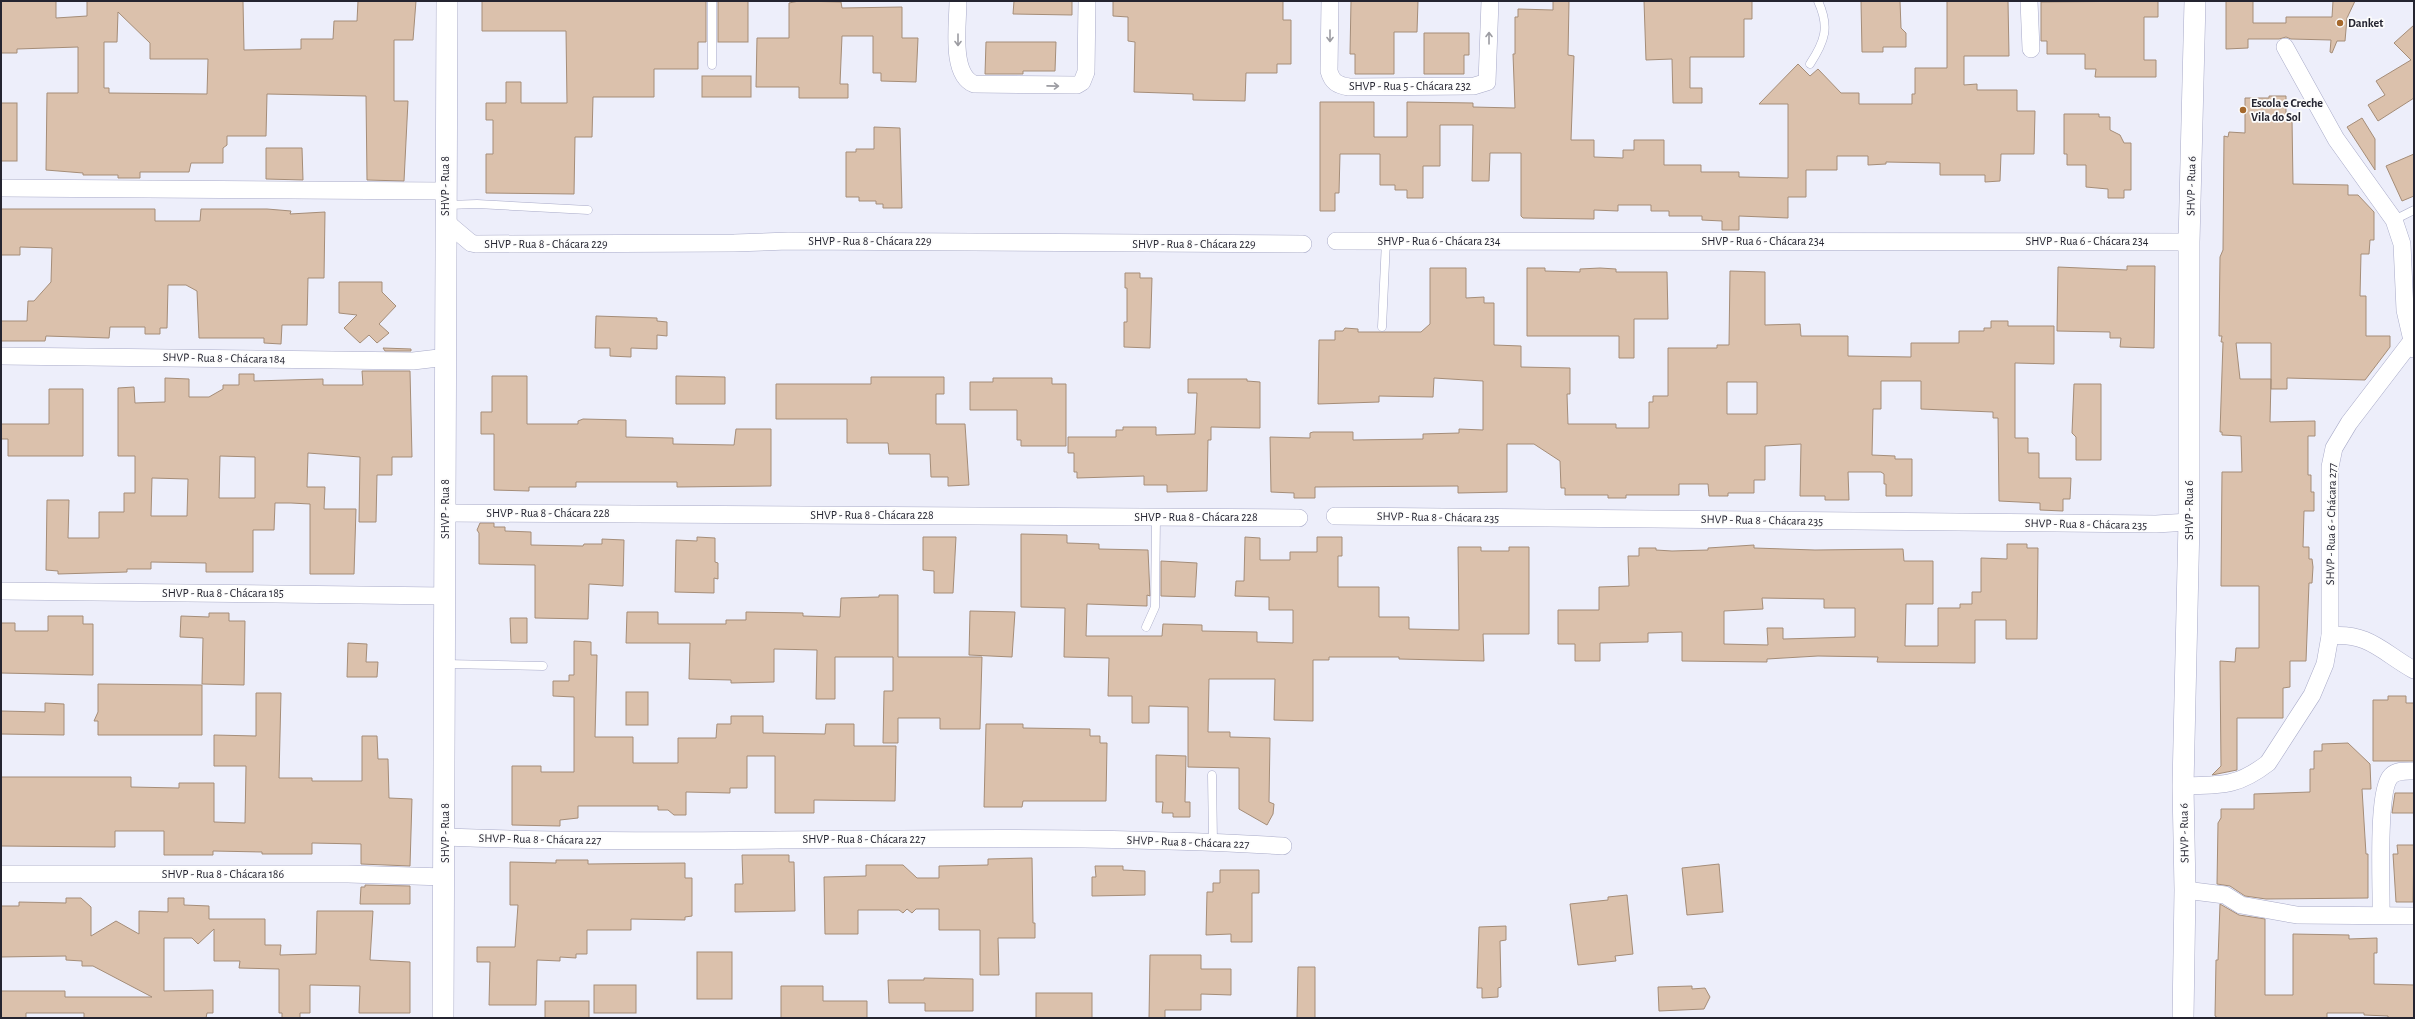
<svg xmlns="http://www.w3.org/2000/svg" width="2415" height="1019" font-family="'Alegreya Sans',sans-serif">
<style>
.building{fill:#dbc1ac;stroke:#a58d78;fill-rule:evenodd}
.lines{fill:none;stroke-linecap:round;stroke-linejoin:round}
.service-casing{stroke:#a8aac8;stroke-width:9}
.minor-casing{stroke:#a8aac8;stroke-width:18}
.tertiary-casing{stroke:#a8aac8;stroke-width:22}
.service{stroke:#fff;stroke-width:8}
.minor{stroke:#fff;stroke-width:17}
.tertiary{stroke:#fff;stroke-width:21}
.oneway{stroke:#9c9ca2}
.poi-dot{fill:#a5682c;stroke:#fcfcfc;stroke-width:1.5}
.labels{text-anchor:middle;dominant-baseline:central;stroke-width:3.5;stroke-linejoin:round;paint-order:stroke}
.poi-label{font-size:12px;font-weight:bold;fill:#242430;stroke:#fcfcfc;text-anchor:start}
.street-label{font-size:12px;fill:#242430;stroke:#fcfcfc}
</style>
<rect width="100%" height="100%" fill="#edeefa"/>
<g class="building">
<path d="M1,1H56V18L87,16V1H243L244,50L301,49V39H333L334,21H357L358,1H416L413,40H394V101H408L404,181L367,180L366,96L267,94L266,136H227V145L223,148V163H191L189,172H140V178H118V175H83V173L46,170L47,93H78V47L17,49V53H1ZM118,12L150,43V59H208L207,94L109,93V88H104V42H117Z"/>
<polygon points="482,1 706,1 706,42 698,42 698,69 654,69 654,97 593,97 592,137 575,137 574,194 486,193 486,154 493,154 493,120 486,120 486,103 506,103 506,82 521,82 521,103 567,103 566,31 482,31"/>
<rect x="718" y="1" width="30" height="41"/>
<polygon points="799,1 841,2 842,8 902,7 902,38 918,38 916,82 881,81 881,73 873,73 873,36 842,36 840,84 848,84 848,98 799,98 799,87 756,87 757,38 789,38 789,3"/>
<polygon points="1014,1 1072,1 1072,15 1013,14"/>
<polygon points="1113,1 1283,1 1283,20 1291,20 1291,64 1277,64 1277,73 1246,73 1245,101 1193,100 1193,94 1134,92 1135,42 1128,41 1128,17 1113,16"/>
<polygon points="1351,1 1418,1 1417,32 1394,32 1394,74 1355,74 1355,54 1350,54"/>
<polygon points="1553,1 1569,1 1568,55 1574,56 1571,140 1594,140 1594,157 1623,158 1623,150 1634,150 1634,140 1664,140 1664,165 1701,165 1701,172 1739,172 1739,177 1788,178 1788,104 1759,104 1798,64 1810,76 1818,69 1841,93 1859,93 1859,104 1912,104 1912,94 1915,94 1915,68 1947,68 1947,1 2008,1 2009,56 1964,56 1964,85 1977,84 1977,90 2017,90 2017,111 2035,111 2034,154 2001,154 2000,181 1985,182 1985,175 1940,175 1940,163 1886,162 1886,164 1868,165 1868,156 1837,156 1837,170 1806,170 1806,197 1788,197 1788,218 1739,216 1739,230 1722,230 1722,221 1702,220 1702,216 1669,216 1669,211 1651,211 1651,205 1618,205 1618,211 1594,210 1594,219 1523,218 1521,216 1521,153 1490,153 1489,181 1472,181 1473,125 1440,125 1440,166 1423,166 1423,198 1407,198 1407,190 1395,190 1395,185 1380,185 1380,154 1340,154 1339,193 1335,193 1335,211 1320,211 1320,102 1374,102 1374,137 1407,137 1407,102 1473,103 1473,107 1515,108 1513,54 1515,54 1515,17 1518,17 1518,9 1553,10"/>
<polygon points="1644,1 1752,1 1752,19 1744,19 1744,57 1690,57 1690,88 1702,88 1702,103 1673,103 1672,59 1646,60"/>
<polygon points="1861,1 1900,1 1901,28 1906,33 1906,47 1883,47 1883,52 1862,52"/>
<polygon points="2158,1 2158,17 2144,17 2144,60 2156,60 2156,77 2095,77 2096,69 2085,69 2085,54 2047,54 2047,41 2041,41 2041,2"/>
<polygon points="2226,1 2253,1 2253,23 2286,23 2286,17 2332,17 2333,1 2355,1 2347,18 2345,41 2337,41 2332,53 2330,52 2331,40 2291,39 2286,37 2279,39 2248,39 2248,48 2226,49"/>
<polygon points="2414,25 2414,98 2378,121 2368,105 2385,95 2376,81 2411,60 2394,43"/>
<polygon points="1424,33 1469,33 1469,55 1464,55 1464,74 1424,74"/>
<polygon points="986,42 1056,42 1055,71 1023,71 1023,74 985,74"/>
<rect x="702" y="76" width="49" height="21"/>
<polygon points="2269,96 2286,96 2286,119 2292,119 2293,184 2348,185 2348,195 2358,195 2374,212 2374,240 2370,240 2369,254 2361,254 2360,296 2366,296 2366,336 2390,336 2390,347 2365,380 2287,378 2287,389 2271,389 2271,343 2236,343 2240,379 2271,379 2270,422 2315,421 2315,436 2308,436 2308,475 2311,475 2311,492 2314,492 2314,511 2304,511 2303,547 2309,547 2309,559 2312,559 2313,567 2312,583 2309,583 2306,661 2290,661 2290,687 2283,688 2283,718 2237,718 2237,770 2212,775 2221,766 2220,661 2235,662 2236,648 2259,648 2259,586 2221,586 2222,472 2242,472 2241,436 2222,435 2222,432 2220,432 2223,342 2221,342 2222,336 2219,336 2220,257 2223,250 2224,136 2228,137 2229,132 2245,133 2245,98 2269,98"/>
<rect x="1" y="103" width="16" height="58"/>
<polygon points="2064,114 2099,114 2099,117 2110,117 2110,130 2120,135 2124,143 2131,143 2131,190 2124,190 2124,198 2108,198 2108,189 2086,187 2086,165 2067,165 2067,154 2064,154"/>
<polygon points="2362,118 2375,139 2375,170 2347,127"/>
<polygon points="874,127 900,128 902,208 883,208 883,204 876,204 876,201 859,201 859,197 846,197 846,152 856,152 856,149 874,149"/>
<polygon points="266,148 302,148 303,180 266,179"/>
<polygon points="2414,154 2414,196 2402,201 2386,166"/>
<polygon points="1,209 155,209 155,221 200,221 201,209 267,209 291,211 290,214 325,212 324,278 308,278 307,325 282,325 281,344 264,343 264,338 199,338 197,291 186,285 168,285 167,328 160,328 160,334 145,334 145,327 110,327 109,338 46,336 45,341 1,341 1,321 27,321 28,301 34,301 51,282 52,248 20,247 20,255 1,255"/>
<polygon points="2127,266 2155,266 2154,348 2120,347 2121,338 2110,338 2110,332 2057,331 2058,267 2127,270"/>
<path d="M1430,268H1466V298L1484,297V303H1494V345L1521,346V367L1570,368V394H1567L1568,424H1616V428H1649V402H1653V396H1668V348H1717V345H1729L1730,271L1765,272V325L1800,324L1801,336H1848V356L1911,357V343H1959V331H1984V328H1991V321H2008V326H2054V364L2015,363V438H2028V453H2039V478H2071L2070,499H2063V511L2040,510V503L1999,501L1998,418H1993V412L1921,409V381H1881V409H1873L1872,455L1895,456V459H1912V496H1886V484H1884V474L1881,472H1848L1849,500H1825V496H1800L1801,444L1765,446V480H1754V493H1728V496H1709L1708,484H1679V495H1626V498H1608V495H1565V488H1561L1560,461L1534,444H1507V492L1458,493V486L1315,487V498H1294V493L1271,492L1270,437L1310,438V433L1313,432H1353V440L1423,439V434L1459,433V429L1483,430V381L1434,378L1433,397L1379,396V402L1318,404L1319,340H1335V331H1343L1345,328L1358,329V332H1421L1430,324ZM1727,382H1757V414H1727Z"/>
<polygon points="1527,268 1545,268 1545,271 1580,272 1580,269 1600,268 1616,269 1616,272 1667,272 1668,319 1634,319 1634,358 1619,358 1619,336 1527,336"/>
<polygon points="1125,273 1140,273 1140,278 1152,278 1150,348 1124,347 1124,322 1127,322 1127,288 1125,288"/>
<polygon points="339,282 382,282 382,292 396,306 379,324 389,333 377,343 369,335 360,343 344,328 357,315 339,313"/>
<polygon points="596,316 657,318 657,321 667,322 667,336 657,335 657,349 631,348 631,357 610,356 610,348 595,348"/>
<polygon points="383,348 411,349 411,351 385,351"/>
<path d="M362,371H410L412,457H392V475H377L376,522H359L360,457L308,453L307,487H325L324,509H356L354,574H310V504L291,503H275L274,530H253V572H206V563L151,562V569H127V572L58,574V571L46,570L47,500H69L68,538H99V512H124V493H135V456H118V388L134,387L135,403L165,402V378L189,379V397H209L223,389V385H239V374H254V381L323,379V385H363ZM220,456L255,457V498H219ZM152,478L188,479L187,516H151Z"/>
<polygon points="492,376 527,376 527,424 578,424 578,421 583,419 626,420 626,437 673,438 673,444 734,445 736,429 771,429 771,486 677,487 677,482 576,482 576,487 529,487 529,491 494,490 494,434 481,434 481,412 492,412"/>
<polygon points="676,376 725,377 725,404 676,404"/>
<polygon points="871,377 944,377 944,394 936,394 936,424 965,424 969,485 948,486 948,477 931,477 930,454 889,454 888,443 847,443 847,419 776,419 776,384 871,384"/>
<polygon points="993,378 1052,378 1052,384 1066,384 1066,446 1021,446 1021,440 1017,440 1017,410 970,410 970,382 993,382"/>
<polygon points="1188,379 1247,379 1247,381 1260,382 1260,428 1211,427 1211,440 1208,440 1207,491 1167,492 1167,485 1144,485 1144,476 1077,478 1077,472 1074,472 1074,453 1068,453 1068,437 1116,437 1116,430 1123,430 1123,427 1156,427 1156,435 1195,434 1197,393 1188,393"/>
<polygon points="2074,384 2101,384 2101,460 2076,460 2076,437 2072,433"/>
<polygon points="49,389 83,389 83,456 8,456 8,439 1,439 1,424 49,424"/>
<polygon points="480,523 494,523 494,527 505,527 505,531 531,532 531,545 583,546 584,544 602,544 602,539 624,540 623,586 589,584 588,619 535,618 535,565 479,564 479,533 477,530"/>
<polygon points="1021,534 1067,535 1067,543 1099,544 1099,549 1148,550 1150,596 1147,595 1147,606 1087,604 1086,636 1162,636 1163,624 1202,625 1202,631 1257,632 1257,642 1293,643 1293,610 1269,610 1269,597 1235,596 1236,581 1244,581 1245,537 1260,538 1260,560 1290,560 1290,552 1317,552 1317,537 1342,537 1342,556 1338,556 1338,587 1379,587 1379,617 1409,617 1409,629 1459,630 1458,547 1481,547 1481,551 1509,551 1509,547 1529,547 1529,634 1483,634 1484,661 1399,659 1399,657 1329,657 1329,660 1313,660 1313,721 1274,720 1275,679 1209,679 1208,732 1230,732 1230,737 1270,738 1269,802 1274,804 1273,814 1267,825 1239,809 1239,768 1188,767 1188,707 1149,706 1149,723 1132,723 1132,696 1108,696 1109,658 1064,657 1065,608 1021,607"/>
<polygon points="697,537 715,538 715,562 718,563 718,579 714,578 714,593 675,592 676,540 697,541"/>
<polygon points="923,537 956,537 953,593 934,593 934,571 923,570"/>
<path d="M2007,544H2027V548H2038L2037,639H2006V620H1975V663L1877,662L1878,657L1818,656L1767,659V662L1682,661V632L1648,633V642L1600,643V661H1575V644H1558V610H1599V587L1629,586L1628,556H1639V548H1656V550L1672,551L1708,550V548L1754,545V548L1815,550L1903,549L1904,561H1933V604H1906L1905,646H1938V608H1960V604H1972V592H1981V558L2007,559ZM1762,598L1824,599V608H1855V637L1783,639V628H1767L1768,645L1724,644V611L1763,609Z"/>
<polygon points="1161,561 1197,563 1195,597 1161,596"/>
<polygon points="879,595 898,595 898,657 982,657 980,729 940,729 940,718 898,718 898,743 883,743 884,691 893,691 893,657 835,657 835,699 816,699 817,650 774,649 774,682 731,683 731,680 689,679 690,643 626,643 627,612 658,612 658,624 726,624 726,620 746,620 746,612 803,613 803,616 840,617 841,598 879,597"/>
<polygon points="970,611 1015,612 1012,657 969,655"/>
<polygon points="209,613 229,613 229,621 245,621 244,685 202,684 203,638 180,637 181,616 209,617"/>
<polygon points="48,616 83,616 83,624 93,624 93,675 1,673 1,623 15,623 15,631 48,631"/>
<polygon points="510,618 527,618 527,643 511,643"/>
<polygon points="574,641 591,642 591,655 597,655 595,737 633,737 633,763 678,763 678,738 716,738 717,724 731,724 731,716 763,716 763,733 825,734 826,724 854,724 854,746 896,746 895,801 814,800 814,813 775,813 775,756 747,756 747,788 730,788 730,793 686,792 686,815 674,815 668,810 658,810 658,806 578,806 578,818 560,820 560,826 512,825 512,766 541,766 541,772 574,772 574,697 553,696 553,681 569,681 569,675 574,675"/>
<polygon points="348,643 367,644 366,662 378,662 377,677 347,677"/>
<polygon points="98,684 202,685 202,735 98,735 98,721 94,721 98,712"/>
<rect x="626" y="692" width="22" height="33"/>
<polygon points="256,693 281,693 279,778 312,778 312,781 362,781 362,736 377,736 378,759 388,759 389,798 412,799 410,866 361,864 361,844 312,843 312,854 262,854 262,852 213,851 213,855 164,855 164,831 115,831 115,847 1,846 1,777 131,777 131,787 179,788 179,783 214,783 214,822 245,823 246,766 214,766 214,735 256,736"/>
<polygon points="2388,696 2406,696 2406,703 2414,703 2414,761 2373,761 2373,700 2388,700"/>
<polygon points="45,703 64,704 64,735 1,734 1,711 45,712"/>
<polygon points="986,724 1023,724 1023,728 1090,729 1090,736 1100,736 1100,743 1107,743 1106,801 1023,801 1022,807 984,807"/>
<polygon points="2348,743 2370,764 2371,789 2362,789 2366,854 2368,854 2368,898 2266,899 2245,896 2230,886 2217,884 2218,823 2221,818 2221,809 2254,809 2254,794 2310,792 2310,769 2314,769 2314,751 2322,751 2322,744"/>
<polygon points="1156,755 1186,756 1185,802 1190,802 1190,817 1173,817 1173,813 1162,813 1163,802 1156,802"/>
<polygon points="2395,793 2414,793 2414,813 2392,813"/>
<polygon points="2397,845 2414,845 2413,902 2396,902 2393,854 2398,854"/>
<polygon points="742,855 789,855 789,862 794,862 795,911 735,912 735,884 743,884"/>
<polygon points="1032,858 1033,923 1035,923 1035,938 998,938 999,975 980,975 980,930 939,930 939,909 916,909 912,913 907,909 903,913 899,910 858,910 858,934 825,934 824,877 866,876 866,865 903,865 917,878 939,878 939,866 988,865 988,859"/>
<polygon points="556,860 588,860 588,864 685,863 685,878 692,878 692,916 685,917 685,920 631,919 631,930 587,930 587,954 576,954 576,958 560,957 560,961 537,960 536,1005 489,1005 490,962 477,962 477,947 515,947 518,905 510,905 510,862 556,863"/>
<polygon points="1719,864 1723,912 1687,915 1682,868"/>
<polygon points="1095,866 1123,866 1123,870 1145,871 1145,895 1092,896 1092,877 1096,877"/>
<polygon points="1220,870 1259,870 1259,893 1252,893 1252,942 1231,942 1231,934 1206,935 1207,892 1213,892 1213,883 1220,883"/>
<polygon points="365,885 410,886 410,904 360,904 361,887 365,887"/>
<polygon points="1627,895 1633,954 1615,956 1616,961 1578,965 1570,904 1608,900 1608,897"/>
<polygon points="66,898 81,898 91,907 91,936 116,921 139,934 139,911 168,912 168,898 184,898 184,905 209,906 209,919 265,919 265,945 281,945 280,955 316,954 317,911 373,911 370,960 410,962 410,1013 359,1013 360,986 310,985 310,1013 300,1013 300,1018 282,1018 282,1013 279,1013 279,969 239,968 240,961 214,961 214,929 198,944 192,938 164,938 164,991 213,990 213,1013 207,1013 206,1018 84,1018 84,1013 26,1013 26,1018 1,1018 1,991 65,991 65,997 152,997 93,966 82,966 82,961 66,960 66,956 1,957 1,906 19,906 19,902 66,903"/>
<polygon points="2220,904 2239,915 2265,919 2265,995 2293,995 2293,934 2349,935 2349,939 2377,938 2377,953 2374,953 2374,984 2414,985 2414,1018 2388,1018 2388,1016 2364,1015 2364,1013 2327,1013 2327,1018 2218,1018 2215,1016 2216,960 2218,960"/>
<polygon points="1506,926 1506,940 1500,941 1501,987 1498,988 1498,997 1482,998 1482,988 1477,988 1479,927"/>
<rect x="697" y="952" width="35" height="47"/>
<polygon points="1150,955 1201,955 1201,969 1231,969 1231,995 1201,994 1201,1010 1165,1010 1165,1018 1149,1018"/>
<polygon points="1298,967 1315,967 1315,1018 1297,1018"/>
<polygon points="924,978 973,979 973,1011 925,1011 925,1003 889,1003 888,980 924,980"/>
<rect x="594" y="985" width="42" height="28"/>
<polygon points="781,986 823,986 823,1001 867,1001 867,1018 781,1018"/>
<polygon points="1692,986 1692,989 1705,988 1710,997 1704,1009 1659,1011 1658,987"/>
<rect x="1036" y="993" width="56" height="25"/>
<rect x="545" y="1001" width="44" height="17"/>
</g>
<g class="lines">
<g class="service-casing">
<g id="service">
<polyline points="712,1 712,65"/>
<path d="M1810,64C1825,41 1830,27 1818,1"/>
<polyline points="447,205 477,204 588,210"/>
<polyline points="2394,220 2414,210"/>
<polyline points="1382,327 1386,241"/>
<polyline points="1146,627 1155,607 1156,517"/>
<polyline points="445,664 543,666"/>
<polyline points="1212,775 1213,842"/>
</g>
</g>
<g class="minor-casing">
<g id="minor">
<path d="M958,1C958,24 950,74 974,84L1077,85L1082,82L1086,72L1087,1"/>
<path d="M1330,1L1329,71C1332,82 1337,85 1349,87L1474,86L1487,82L1490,1"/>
<polyline points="2029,1 2031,49"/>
<polyline points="2285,47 2336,139 2394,220 2402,244 2405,310 2414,349"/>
<polyline points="1,188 445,191"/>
<polyline points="445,221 471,243 476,244 734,243 788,241 1303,244"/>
<polyline points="1336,241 2189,242"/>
<polyline points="1,356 413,361 447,357"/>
<polyline points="445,513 1299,518"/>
<polyline points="1335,516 2156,524 2189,522"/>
<polyline points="1,591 445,596"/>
<path d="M2330,636C2369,632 2383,653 2414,670"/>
<path d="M2183,786C2221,785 2237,787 2268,763L2312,695L2325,664L2330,636V467L2334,448L2349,423L2411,342"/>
<path d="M445,837C724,848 1004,829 1283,846"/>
<polyline points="1,874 348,874 445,877"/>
<polyline points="2185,890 2225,895 2241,905 2297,915 2414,916"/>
<path d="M2381,915C2382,890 2376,791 2391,776C2397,770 2406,771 2414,771"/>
</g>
</g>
<g class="tertiary-casing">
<g id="tertiary">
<polyline points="443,1018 447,1"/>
<polyline points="2183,1018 2185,890 2183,786 2189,522 2189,242 2195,1"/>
</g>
</g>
<use href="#service" class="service"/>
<use href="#minor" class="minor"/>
<use href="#tertiary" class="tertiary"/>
</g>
<defs><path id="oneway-shaft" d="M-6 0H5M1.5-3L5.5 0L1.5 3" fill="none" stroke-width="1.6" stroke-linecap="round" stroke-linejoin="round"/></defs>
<g class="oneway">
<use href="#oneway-shaft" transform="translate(1330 36) rotate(90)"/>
<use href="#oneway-shaft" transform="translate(1489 38) rotate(-90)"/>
<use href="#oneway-shaft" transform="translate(958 40) rotate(90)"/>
<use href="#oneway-shaft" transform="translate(1053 86) rotate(1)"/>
</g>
<g class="poi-dot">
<circle cx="2340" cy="23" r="4"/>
<circle cx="2243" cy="110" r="4"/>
</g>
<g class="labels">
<g class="poi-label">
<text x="2348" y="23">Danket</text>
<text x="2251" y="103">Escola e Creche<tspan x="2251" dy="14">Vila do Sol</tspan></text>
</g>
<g class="street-label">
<text x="1410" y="86">SHVP - Rua 5 - Chácara 232</text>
<text transform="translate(445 186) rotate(-90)">SHVP - Rua 8</text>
<text transform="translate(2191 186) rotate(-89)">SHVP - Rua 6</text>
<text x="870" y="241">SHVP - Rua 8 - Chácara 229</text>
<text x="1439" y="241">SHVP - Rua 6 - Chácara 234</text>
<text x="1763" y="241">SHVP - Rua 6 - Chácara 234</text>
<text x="2087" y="241">SHVP - Rua 6 - Chácara 234</text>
<text x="546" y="244">SHVP - Rua 8 - Chácara 229</text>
<text x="1194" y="244">SHVP - Rua 8 - Chácara 229</text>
<text transform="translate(224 358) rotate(1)">SHVP - Rua 8 - Chácara 184</text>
<text transform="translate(445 509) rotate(-90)">SHVP - Rua 8</text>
<text transform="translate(2189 510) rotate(-90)">SHVP - Rua 6</text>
<text x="548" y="513">SHVP - Rua 8 - Chácara 228</text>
<text x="872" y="515">SHVP - Rua 8 - Chácara 228</text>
<text x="1196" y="517">SHVP - Rua 8 - Chácara 228</text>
<text transform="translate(1438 517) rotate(1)">SHVP - Rua 8 - Chácara 235</text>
<text transform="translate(1762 520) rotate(1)">SHVP - Rua 8 - Chácara 235</text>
<text transform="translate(2086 524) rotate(1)">SHVP - Rua 8 - Chácara 235</text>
<text transform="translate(2331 524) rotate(-89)">SHVP - Rua 6 - Chácara 277</text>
<text x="223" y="593">SHVP - Rua 8 - Chácara 185</text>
<text transform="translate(445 833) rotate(-90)">SHVP - Rua 8</text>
<text transform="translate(2184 833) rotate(-91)">SHVP - Rua 6</text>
<text transform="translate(540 839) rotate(1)">SHVP - Rua 8 - Chácara 227</text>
<text x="864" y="839">SHVP - Rua 8 - Chácara 227</text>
<text transform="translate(1188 842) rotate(2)">SHVP - Rua 8 - Chácara 227</text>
<text x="223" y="874">SHVP - Rua 8 - Chácara 186</text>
</g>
</g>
<rect width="2415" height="1019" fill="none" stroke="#242430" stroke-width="4"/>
</svg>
